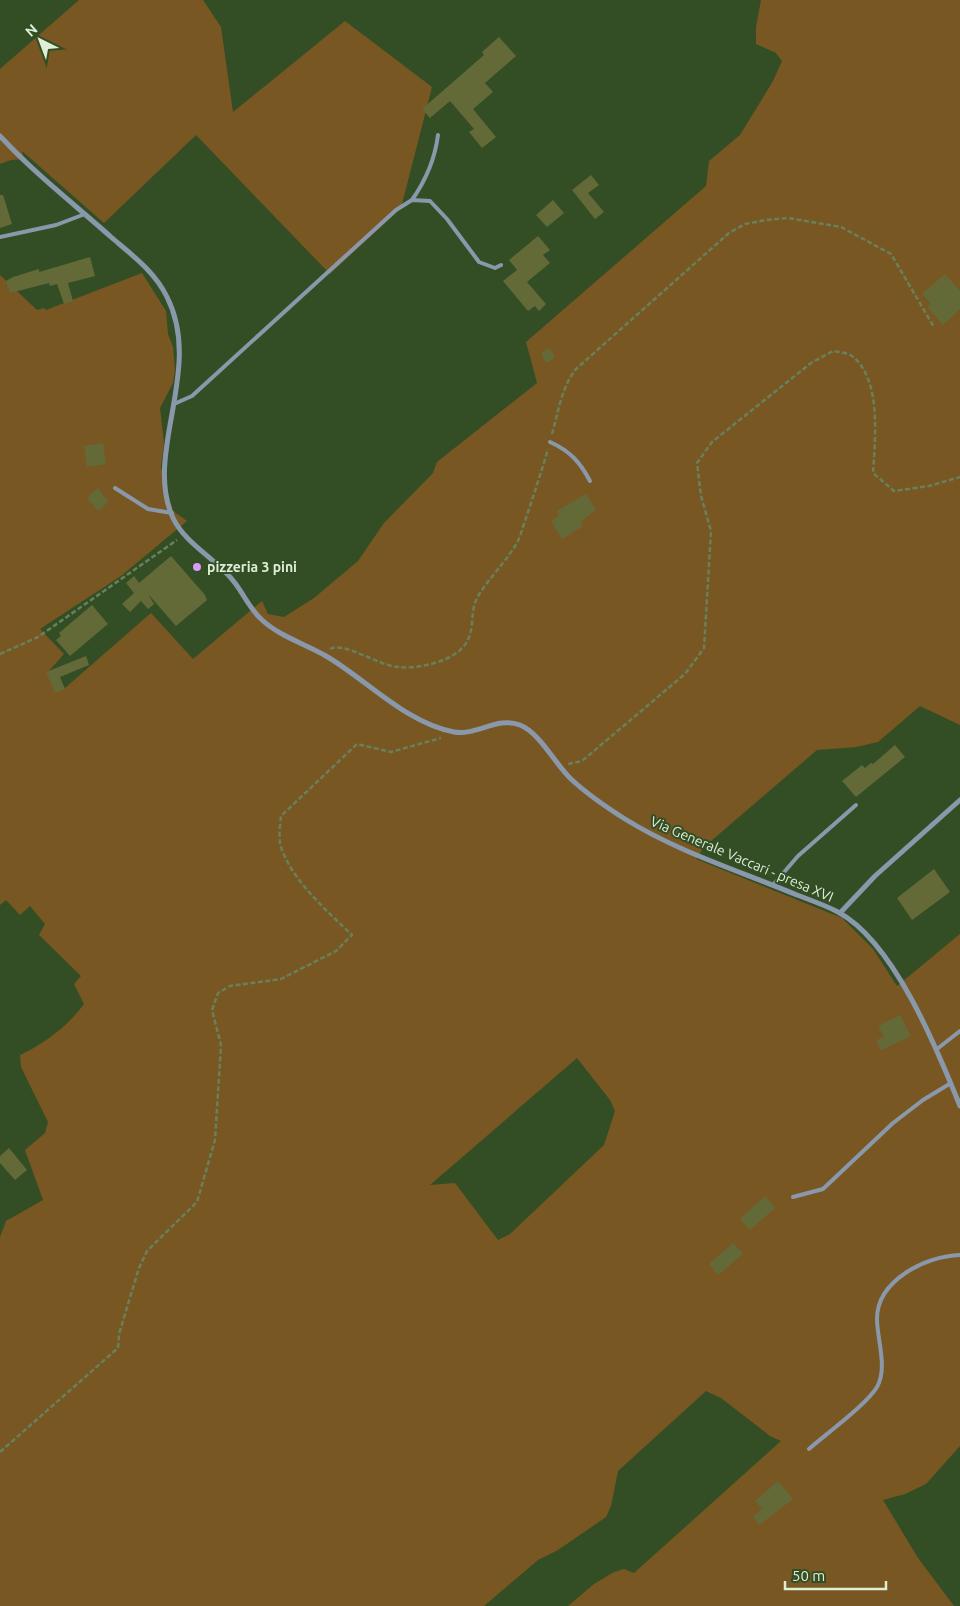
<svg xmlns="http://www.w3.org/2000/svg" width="960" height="1606" font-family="Ubuntu,sans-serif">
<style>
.green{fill:#795722;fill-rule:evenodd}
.building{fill:#636a38}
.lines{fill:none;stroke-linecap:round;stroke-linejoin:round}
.path{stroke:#68805c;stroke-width:2.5;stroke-dasharray:5 2.5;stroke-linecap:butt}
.lane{stroke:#8a98ab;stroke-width:4}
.street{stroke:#8a98ab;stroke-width:5}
.poi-dot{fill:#da9af6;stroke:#334e25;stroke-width:2}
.labels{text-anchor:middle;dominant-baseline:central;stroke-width:4;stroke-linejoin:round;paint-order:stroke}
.poi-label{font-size:14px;font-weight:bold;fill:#deeed6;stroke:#334e25;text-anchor:start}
.street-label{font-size:14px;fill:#deeed6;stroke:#334e25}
</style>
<rect width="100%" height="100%" fill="#334e25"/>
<g class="green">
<polygon points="79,0 203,0 221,27 233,112 345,21 432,87 401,208 330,274 196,135 104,223 22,151 24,159 11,160 0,164 0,69"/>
<path d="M761,0H960V725L920,706L878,742L856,747L817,750L704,847L696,859L842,918L873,949L897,986L960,934V1446L926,1484L905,1494L883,1500L918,1558L954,1606H568L594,1584L614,1572L624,1569L634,1573L781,1441L770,1436L721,1398L706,1391L618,1471L611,1506L606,1517L558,1550L538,1560L484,1606H0V1237L6,1221L43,1200L25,1150L45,1133L48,1122L21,1067L20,1055C44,1044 69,1025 84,1004L74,984L81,976L39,935L45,924L30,906L20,915L6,900L0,905V275L37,310L44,308L46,310L142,273L166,311L168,334L173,347L175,370L173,383L160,408L164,443L161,467L173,511L187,521L121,576L40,629L64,654L48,672L65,688L151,613L193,659L262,601L268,614L284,617L314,598L358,561L384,523L433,473L437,462L537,383L526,342L706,186L709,161L740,135L773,81L782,61L776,53L756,44V27ZM577,1058L610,1100L615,1111L604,1145L510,1234L498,1240L455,1183L430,1185Z"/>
</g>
<g class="building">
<polygon points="499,37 516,56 485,83 493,92 473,109 496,137 482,148 469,132 474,129 450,101 430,118 422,109 484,55 482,52"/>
<polygon points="591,175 599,185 588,193 604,212 595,219 572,190"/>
<polygon points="0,195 3,195 12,224 0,228"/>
<polygon points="553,200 564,213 547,227 536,215"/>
<polygon points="538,236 550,250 543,255 550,263 527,282 546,304 539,311 535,306 528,311 503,281 517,270 509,260"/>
<polygon points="90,257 95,276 68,283 73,301 64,304 57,284 50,286 49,283 10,293 6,281 13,277 39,269 39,272"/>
<polygon points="945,274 960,291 960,309 943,325 927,307 931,304 922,294"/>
<polygon points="550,348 555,358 546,363 541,353"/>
<polygon points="103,443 106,464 87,467 84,446"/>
<polygon points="98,488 109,502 98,511 87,498"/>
<polygon points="586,494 596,510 581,521 583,526 562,539 551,521 559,516 557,511"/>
<polygon points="171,556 205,595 207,600 176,626 148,594 154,604 148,609 141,601 130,612 122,604 134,593 126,583 134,576 139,583"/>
<polygon points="92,605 108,624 70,656 56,640 61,636 59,633"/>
<polygon points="86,656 89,665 60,677 65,689 55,693 46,672"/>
<polygon points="895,745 905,757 856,797 842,781 862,765 865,768 871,763 873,764"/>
<polygon points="934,869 950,892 912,920 897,898"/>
<polygon points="900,1015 911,1036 881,1050 876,1040 884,1037 878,1026"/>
<polygon points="9,1148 27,1170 15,1180 0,1163 0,1156"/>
<polygon points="765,1196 775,1208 750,1230 740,1219"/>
<polygon points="733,1243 743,1254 718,1275 709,1264"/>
<polygon points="778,1481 793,1499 759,1525 753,1517 762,1509 755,1501"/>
</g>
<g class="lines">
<g class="path">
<path d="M552,434C558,413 562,386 576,369L729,233L745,224L766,220L788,218L841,227L891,254L934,327"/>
<path d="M330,649C344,641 379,666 398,667C417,669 444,663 459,651C478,635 468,616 477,598C488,579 504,564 515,546C520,539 522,529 525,521C533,497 541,473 548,449"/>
<polyline points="0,654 38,637 177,540"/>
<path d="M568,764L582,761L685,674L704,648L711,531L701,496L697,463L712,442L811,363L833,351C839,352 848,353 852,356C882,379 875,440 873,473L894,491L929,486L960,477"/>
<path d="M0,1452L118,1348L119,1334L139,1268L147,1251L197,1202L215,1140L221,1045L212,1010L218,993L230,986L281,979L336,951L352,935C328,912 288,877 280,843C279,835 280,824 281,816L357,744L391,752L441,738"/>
</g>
<g class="lane">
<path d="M412,200C426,180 435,159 438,135"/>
<polyline points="0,237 56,225 85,214"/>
<polyline points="174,404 192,396 396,210 412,200 430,201 447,219 479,262 495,268 501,265"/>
<path d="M550,442C570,451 580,462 590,481"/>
<polyline points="115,488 148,509 172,513"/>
<polyline points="773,885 798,856 856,805"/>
<polyline points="937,1049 960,1031"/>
<polyline points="793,1197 823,1189 893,1123 923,1100 951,1083"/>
<path d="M809,1449C826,1434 867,1404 877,1387C888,1368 877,1339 877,1319C877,1280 926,1256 960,1255"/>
</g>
<g class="street">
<path d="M0,136C34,173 74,204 111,237C132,255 155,272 167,297C204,370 143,453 173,518C186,545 217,559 235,583C244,595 250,609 261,619C280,637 304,643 326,656C367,680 406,723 454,732C476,736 498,716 520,725C540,733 555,764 571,779C587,794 606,807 625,819C678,852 740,871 797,895C810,900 825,905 838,912C894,942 937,1049 960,1106"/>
<polyline points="840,913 875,876 960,800"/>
</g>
</g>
<circle class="poi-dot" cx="197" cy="567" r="5"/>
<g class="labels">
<g class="poi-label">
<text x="207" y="567">pizzeria 3 pini</text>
</g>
<g class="street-label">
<text transform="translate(742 859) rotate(23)">Via Generale Vaccari - presa XVI</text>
</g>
</g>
<g transform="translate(40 40) rotate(318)" stroke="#334e25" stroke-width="4" paint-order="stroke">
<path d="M0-4L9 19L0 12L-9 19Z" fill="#deeed6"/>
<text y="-8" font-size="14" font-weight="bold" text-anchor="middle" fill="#deeed6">N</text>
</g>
<path d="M785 1581v8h101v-8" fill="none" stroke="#deeed6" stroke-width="2.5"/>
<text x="792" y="1581" font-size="15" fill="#deeed6" stroke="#334e25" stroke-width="4" paint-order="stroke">50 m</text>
</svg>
